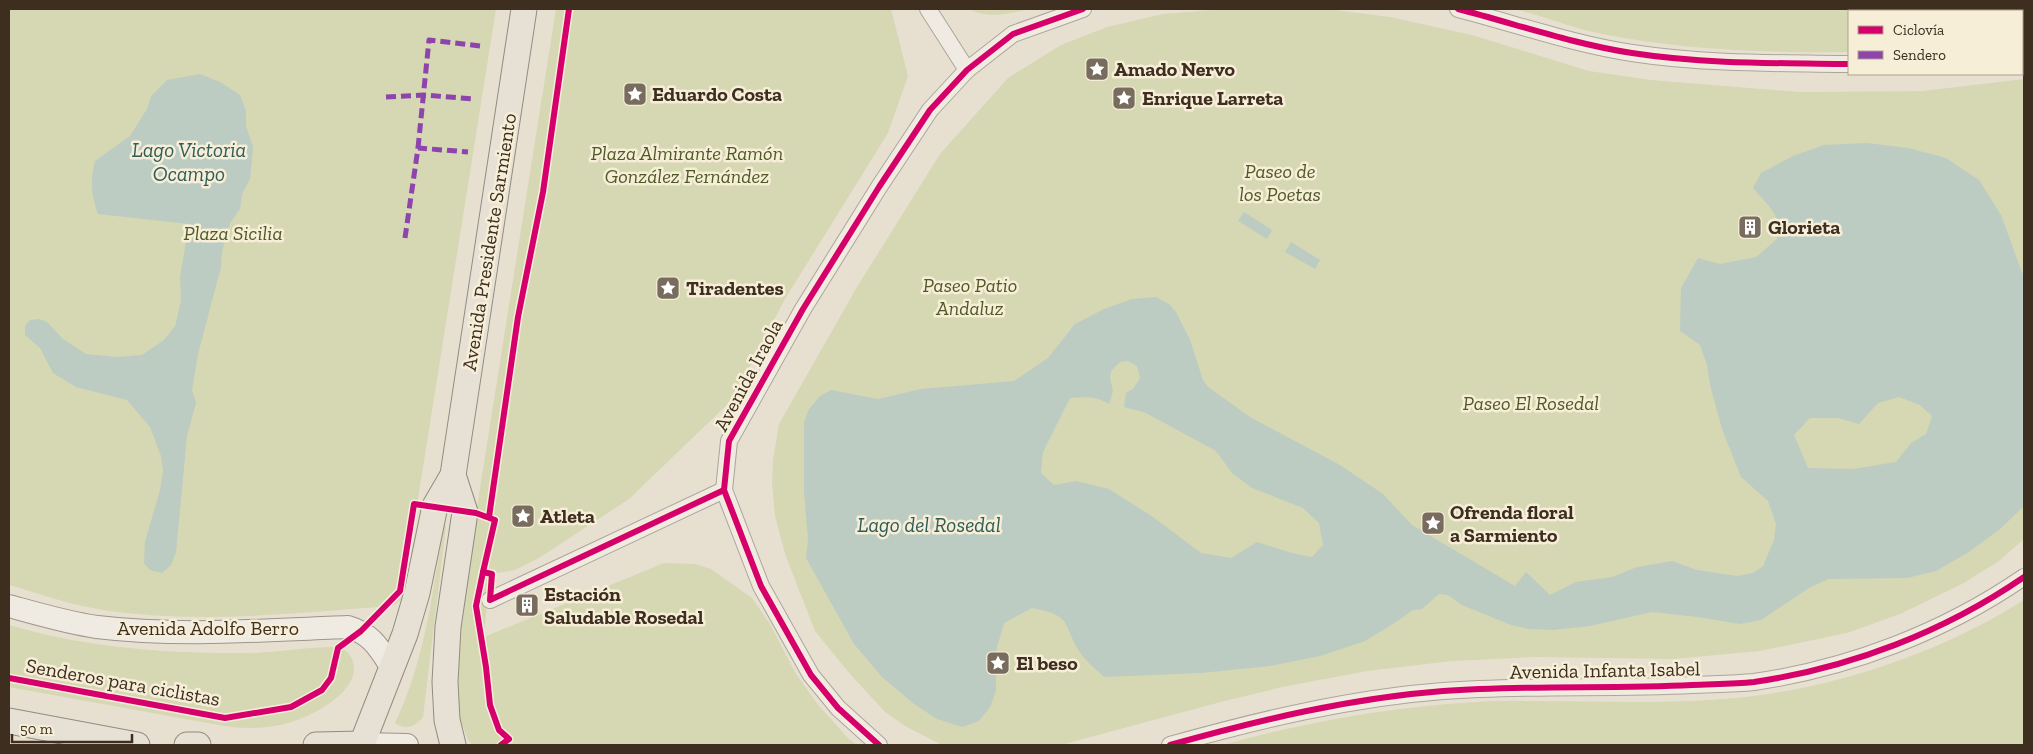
<svg xmlns="http://www.w3.org/2000/svg" width="2033" height="754" font-family="'Zilla Slab',serif">
<style>
.green{fill:#d6d7b3}
.water{fill:#bcccc2;fill-rule:evenodd}
.lines{fill:none;stroke-linecap:round;stroke-linejoin:round}
.minor-casing{stroke:#ada599;stroke-width:18}
.secondary-casing{stroke:#9c958a;stroke-width:24}
.primary-casing{stroke:#928b80;stroke-width:27}
.minor{stroke:#efebe3;stroke-width:16}
.secondary{stroke:#efebe3;stroke-width:22}
.primary{stroke:#e6e1d4;stroke-width:25}
.quiet{stroke:#8e44ad;stroke-width:5;stroke-dasharray:10 5;stroke-linecap:butt}
.cycleway-casing{stroke:#f7eed8;stroke-width:9}
.cycleway{stroke:#d6006c;stroke-width:6}
.labels{text-anchor:middle;dominant-baseline:central;stroke-width:5;stroke-linejoin:round;paint-order:stroke}
.poi-label{font-size:20px;font-weight:bold;fill:#3d2e20;stroke:#f7eed8;text-anchor:start}
.park-label{font-size:20px;font-style:italic;fill:#4d5a26;stroke:#f7eed8}
.street-label{font-size:20px;fill:#3d2e20;stroke:#f7eed8}
.water-label{font-size:21px;font-style:italic;fill:#2f5d5a;stroke:#f7eed8}
</style>
<rect width="100%" height="100%" fill="#e7e0d1"/>
<g class="green">
<path d="M9,9H496L402,599L393,606C295,613 195,625 97,609C67,604 38,593 9,585Z"/>
<polygon points="556,9 891,9 908,76 888,133 785,299 733,399 629,499 539,558 515,570 492,574 487,602 484,637 664,563 695,564 711,569 752,598 770,624 796,674 819,706 848,738 857,745 473,745 468,740 458,713 455,664 480,488"/>
<path d="M969,9H1029C1008,14 989,19 969,9Z"/>
<polygon points="1224,9 1327,9 1390,17 1472,35 1589,71 1651,80 1800,92 1923,91 2024,79 2024,539 1999,561 1962,584 1900,614 1847,633 1760,651 1673,659 1537,657 1452,661 1367,671 1282,687 1213,704 1061,745 942,745 905,726 885,712 850,674 815,631 785,554 775,516 772,483 773,460 779,424 857,287 940,154 1008,78 1061,45 1107,27 1163,14"/>
<path d="M1514,9H2024V43H2022V11H1849V52C1767,53 1683,50 1602,34C1572,28 1544,16 1514,9Z"/>
<path d="M444,526H446L423,717C416,726 405,731 395,723C425,661 432,593 444,526Z"/>
<path d="M2024,600V745H1223C1305,722 1391,707 1476,702C1496,700 1517,701 1538,701C1600,701 1662,704 1724,699C1827,691 1937,655 2024,600Z"/>
<path d="M9,625C86,648 170,654 251,653C279,652 307,647 335,647C344,648 348,651 352,659C365,690 311,717 288,723C268,729 244,729 224,726L9,687Z"/>
</g>
<g class="water">
<path d="M200,74L220,82L240,95L246,111V126L253,147L250,179L242,194L240,209L230,223L222,252L221,267L198,354L192,390L196,403L187,436L176,552L171,565L162,573L150,570L144,563L145,542L160,490L163,472L161,456L150,427L127,400L76,387L53,373L40,348L25,335V326L30,320L39,319L47,322L63,339L86,354L117,357L142,355L164,340L175,326L181,301L180,277L189,224L98,214C91,195 90,180 95,161L130,136L147,109L151,96L167,80Z"/>
<path d="M1867,143L1908,148L1946,158L1979,180L2001,215L2024,278V506L2000,529L1969,552L1936,571L1907,578L1828,579L1809,588L1761,620L1740,624L1697,617L1652,612L1590,626L1552,630L1529,629L1511,625L1462,605L1448,595L1439,594L1422,609L1413,610L1393,624L1365,641L1320,656L1270,666L1201,673L1104,677C1097,670 1088,663 1082,655C1061,626 1076,616 1032,608L1004,623L993,661L996,676V691L990,707L979,721L962,727L937,719L914,704L882,677L854,644L806,558L808,539L804,492V422L809,409L820,396L831,390L878,399L921,389L1014,381L1048,358L1075,324L1104,309L1132,299L1156,297L1169,304L1176,312L1190,340L1203,380L1208,387L1250,417L1340,465L1383,494L1412,525L1515,586L1526,572L1550,595L1576,582L1612,577L1637,567L1672,561L1697,570L1737,576L1753,573L1763,566L1774,540L1776,524L1768,501L1741,477L1722,429L1710,385L1707,365L1700,345L1680,331L1681,288L1698,258L1720,264L1756,257L1777,239C1782,214 1768,206 1753,188L1761,173L1793,156L1824,145ZM1128,361L1137,366L1140,378L1133,389L1126,393L1124,407L1146,413L1216,451L1232,473L1252,488L1303,508L1319,523L1323,545L1312,557L1292,553L1257,542L1231,558L1201,553L1153,517L1109,489L1076,481L1054,485L1041,473L1043,452L1070,398C1085,397 1096,396 1109,404L1113,391L1110,378L1111,371L1120,362ZM1899,397L1920,405L1932,416L1926,434L1911,443L1896,462L1853,469L1808,468L1794,435L1810,418H1838L1859,424L1878,403Z"/>
<polygon points="1244,212 1272,230 1267,239 1238,221"/>
<polygon points="1291,242 1320,260 1315,269 1285,252"/>
</g>
<g class="lines">
<g class="minor-casing">
<g id="minor">
<polyline points="928,9 967,70"/>
<path d="M1458,9C1516,24 1573,44 1632,53C1703,64 1777,63 1849,64"/>
<polyline points="2022,54 2024,54"/>
<polyline points="490,600 724,490"/>
<polyline points="879,745 838,708 811,675 761,586 724,490 729,441 803,309 879,187 930,110 967,70 1013,34 1083,9"/>
<path d="M1170,745C1259,720 1351,698 1443,691C1526,685 1609,689 1692,685C1712,684 1733,684 1754,682C1850,668 1944,632 2024,577"/>
</g>
</g>
<g class="secondary-casing">
<g id="secondary">
<path d="M9,606C38,614 68,623 97,627C180,637 265,630 348,627C372,634 379,648 392,668"/>
<polyline points="362,745 362,744 407,745"/>
</g>
</g>
<g class="primary-casing">
<g id="primary">
<polyline points="9,721 137,745"/>
<polyline points="187,745 198,745"/>
<polyline points="316,745 362,744 405,634 417,593 435,506 453,475 524,9"/>
<polyline points="453,745 447,720 445,682 448,627 465,512 453,475"/>
</g>
</g>
<use href="#minor" class="minor"/>
<use href="#secondary" class="secondary"/>
<use href="#primary" class="primary"/>
<g class="quiet">
<polyline points="386,97 424,95 473,99"/>
<polyline points="418,148 429,40 480,46"/>
<polyline points="405,238 418,148 468,152"/>
</g>
<g class="cycleway-casing">
<g id="cycleway">
<path d="M1458,9C1516,24 1573,44 1632,53C1703,64 1777,63 1849,64"/>
<polyline points="489,517 518,317 543,192 569,9"/>
<polyline points="9,678 225,718 291,707 322,690 331,678 338,648 361,631 400,591 414,504 476,513 495,520 483,572"/>
<polyline points="501,745 509,739 499,730 490,705 486,667 476,606 483,572 492,574 490,600 724,490"/>
<polyline points="879,745 838,708 811,675 761,586 724,490 729,441 803,309 879,187 930,110 967,70 1013,34 1083,9"/>
<path d="M1170,745C1259,720 1351,698 1443,691C1526,685 1609,689 1692,685C1712,684 1733,684 1754,682C1850,668 1944,632 2024,577"/>
</g>
</g>
<use href="#cycleway" class="cycleway"/>
</g>
<defs>
<g id="sight-square" transform="scale(1.25)"><rect x="-9" y="-9" width="18" height="18" rx="4" fill="#786c5e" stroke="#f7eed8"/><path d="M0-6L1.8-2.2L6-1.7L2.9 1.2L3.7 5.4L0 3.3L-3.7 5.4L-2.9 1.2L-6-1.7L-1.8-2.2Z" fill="#fff"/></g>
<g id="building-square" transform="scale(1.25)"><rect x="-9" y="-9" width="18" height="18" rx="4" fill="#786c5e" stroke="#f7eed8"/><path d="M-4-6H4V6H1V3H-1V6H-4ZM-2.5-4.3h1.7v1.8h-1.7ZM.8-4.3h1.7v1.8H.8ZM-2.5-1h1.7V.8h-1.7ZM.8-1h1.7V.8H.8Z" fill="#fff"/></g>
</defs>
<g fill-rule="evenodd">
<use href="#sight-square" x="1097" y="69"/>
<use href="#sight-square" x="635" y="94"/>
<use href="#sight-square" x="1124" y="98"/>
<use href="#building-square" x="1750" y="227"/>
<use href="#sight-square" x="668" y="288"/>
<use href="#sight-square" x="523" y="516"/>
<use href="#sight-square" x="1433" y="523"/>
<use href="#building-square" x="527" y="605"/>
<use href="#sight-square" x="998" y="663"/>
</g>
<g class="labels">
<g class="poi-label">
<text x="1114" y="69">Amado Nervo</text>
<text x="652" y="94">Eduardo Costa</text>
<text x="1142" y="98">Enrique Larreta</text>
<text x="1768" y="227">Glorieta</text>
<text x="686" y="288">Tiradentes</text>
<text x="1450" y="512">Ofrenda floral<tspan x="1450" dy="23">a Sarmiento</tspan></text>
<text x="540" y="516">Atleta</text>
<text x="544" y="594">Estación<tspan x="544" dy="23">Saludable Rosedal</tspan></text>
<text x="1016" y="663">El beso</text>
</g>
<g class="park-label">
<text x="687" y="153">Plaza Almirante Ramón<tspan x="687" dy="23">González Fernández</tspan></text>
<text x="1280" y="171">Paseo de<tspan x="1280" dy="23">los Poetas</tspan></text>
<text x="233" y="233">Plaza Sicilia</text>
<text x="970" y="285">Paseo Patio<tspan x="970" dy="23">Andaluz</tspan></text>
<text x="1531" y="403">Paseo El Rosedal</text>
</g>
<g class="street-label">
<text transform="translate(489 242) rotate(-81)">Avenida Presidente Sarmiento</text>
<text transform="translate(748 375) rotate(-62)">Avenida Iraola</text>
<text x="208" y="628">Avenida Adolfo Berro</text>
<text transform="translate(1605 670) rotate(-1)">Avenida Infanta Isabel</text>
<text transform="translate(123 682) rotate(10)">Senderos para ciclistas</text>
</g>
<g class="water-label">
<text x="189" y="149">Lago Victoria<tspan x="189" dy="24">Ocampo</tspan></text>
<text x="929" y="524">Lago del Rosedal</text>
</g>
</g>
<rect width="2033" height="754" fill="none" stroke="#3d2e20" stroke-width="20"/>
<rect x="1848" y="10" width="175" height="65" fill="#f7eed8" stroke="#ada18e"/>
<rect x="1858" y="26" width="25" height="8" fill="#d6006c" stroke="#ada18e"/>
<text x="1893" y="35" font-size="15" fill="#3d2e20">Ciclovía</text>
<rect x="1858" y="51" width="25" height="8" fill="#8e44ad" stroke="#ada18e"/>
<text x="1893" y="60" font-size="15" fill="#3d2e20">Sendero</text>
<path d="M12 734v8h120v-8" fill="none" stroke="#3d2e20" stroke-width="2.5"/>
<text x="20" y="734" font-size="15" fill="#3d2e20" stroke="#f7eed8" stroke-width="4" paint-order="stroke">50 m</text>
</svg>
